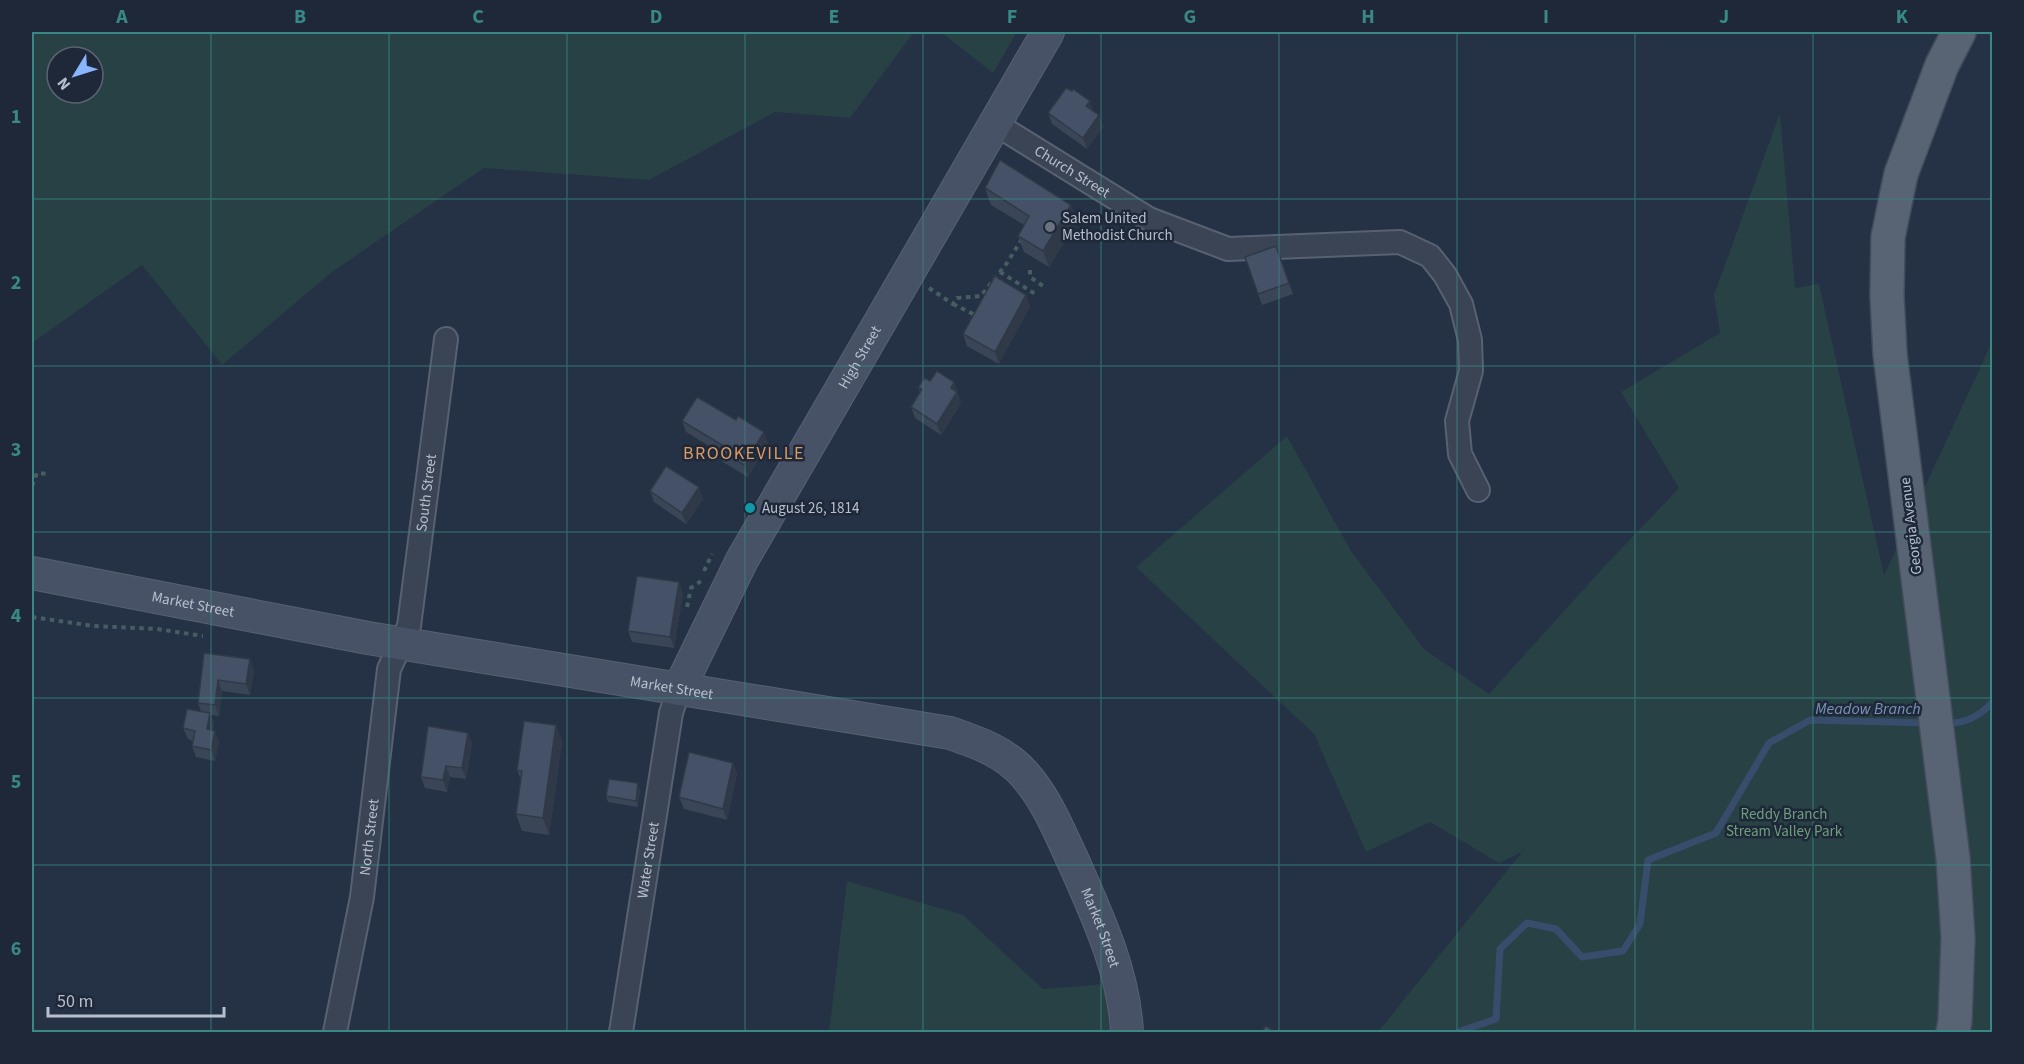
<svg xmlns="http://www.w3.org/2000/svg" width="2024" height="1064" font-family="'Source Sans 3',sans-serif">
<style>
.green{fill:#274145;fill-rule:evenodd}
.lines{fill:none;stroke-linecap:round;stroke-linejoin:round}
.stream{stroke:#384c6c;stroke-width:7}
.street-casing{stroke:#586171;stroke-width:26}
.secondary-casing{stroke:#586171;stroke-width:34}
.primary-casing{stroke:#434c5d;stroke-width:36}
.path{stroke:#465e61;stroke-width:4;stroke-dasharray:4.5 4.5;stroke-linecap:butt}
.street{stroke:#3a4454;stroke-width:22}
.secondary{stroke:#475267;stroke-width:32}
.primary{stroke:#586373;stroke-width:33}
.wall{fill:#3a4658}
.shaded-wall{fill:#303947}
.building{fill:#445166;stroke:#303947;stroke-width:1.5}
.grid{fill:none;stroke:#398886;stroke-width:1.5;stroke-opacity:0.55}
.worship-dot{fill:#6b7280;stroke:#1e2839;stroke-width:2}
.culture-dot{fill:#0f9aa8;stroke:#1e2839;stroke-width:2}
.labels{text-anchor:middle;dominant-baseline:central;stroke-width:5;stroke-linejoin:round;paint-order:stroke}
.street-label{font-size:15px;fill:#b7bfcd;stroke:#1e2839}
.poi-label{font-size:15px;fill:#b7bfcd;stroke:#1e2839;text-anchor:start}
.park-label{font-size:15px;fill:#6da07a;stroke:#1e2839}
.water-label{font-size:16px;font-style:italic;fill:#7c93b6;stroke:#1e2839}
.quarter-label{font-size:18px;letter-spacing:1.5px;fill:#dd9c63;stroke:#1e2839}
.neatline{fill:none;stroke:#398886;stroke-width:2}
.grid-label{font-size:20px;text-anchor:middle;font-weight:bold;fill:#398886}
</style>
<rect width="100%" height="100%" fill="#253144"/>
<g class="green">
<path d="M32,32H914L850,118L775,112L649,180L484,168L332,272L222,365L142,265L32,343ZM57,57H93V93H57Z"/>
<polygon points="941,32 1017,32 993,73"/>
<polygon points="1780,113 1795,288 1819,284 1884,575 1992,342 1992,1032 1378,1032 1522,852 1499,863 1430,822 1366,852 1314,734 1136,567 1287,436 1351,551 1424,649 1489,694 1602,569 1679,488 1621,392 1720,333 1714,295"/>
<polygon points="847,881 963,915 1043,989 1105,984 1113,1032 829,1032"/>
</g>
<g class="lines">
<g class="stream">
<path d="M1945,723C1965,724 1978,717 1992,703"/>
<polyline points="1458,1032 1496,1019 1500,949 1527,923 1556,929 1582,957 1623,951 1640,924 1648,860 1716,833 1769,743 1810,720 1928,723"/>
</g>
<g class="street-casing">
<g id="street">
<path id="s1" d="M994,123L1149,219L1228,249L1400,242L1430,256L1445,275L1461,304L1470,340L1471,371L1457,421L1460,454L1478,490"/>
<path id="s2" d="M335,1032L362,897L389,669L409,626L446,339"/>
<path id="s3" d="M621,1032L671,713L679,689"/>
</g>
</g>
<g class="secondary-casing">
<g id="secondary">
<path id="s4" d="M32,573L368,638L950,733C979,743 1005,752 1025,775C1047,800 1060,833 1074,863C1098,917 1124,973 1127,1032"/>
<path id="s5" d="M679,689L742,560L1048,32"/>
</g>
</g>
<g class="primary-casing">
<polyline id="primary" points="1953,1032 1955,1021 1958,938 1953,858 1890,354 1887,296 1888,237 1901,174 1942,65 1959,32"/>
</g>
<g class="path">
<polyline points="1030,270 1030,277 1043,286"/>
<polyline points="1000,272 1037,295"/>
<polyline points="929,288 953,304 957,298 981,296 1007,263 1022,239"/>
<polyline points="953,304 977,316"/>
<polyline points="32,486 37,473 49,474"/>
<polyline points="704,571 712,554"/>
<polyline points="687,607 691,588 701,581"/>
<polyline points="32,617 94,626 157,629 203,636"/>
</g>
<use href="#street" class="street"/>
<use href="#secondary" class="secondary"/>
<use href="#primary" class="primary"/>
</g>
<g class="wall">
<polygon points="1072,91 1094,112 1099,115 1103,127 1087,149 1052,124 1048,113"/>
<polygon points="985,188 1077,221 1049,267 1024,252 1018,236 1024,225 991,205"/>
<polygon points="1276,246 1293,294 1262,305 1245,257"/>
<polygon points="1030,306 999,364 967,346 963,334"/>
<polygon points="930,381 954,382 961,403 941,435 915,418 911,407 920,392 918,387"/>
<polygon points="682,421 768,443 748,477 723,462 719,452 686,432"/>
<polygon points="650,491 703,499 686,524 654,502"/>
<polygon points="679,582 683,594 674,648 632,642 628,631"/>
<polygon points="204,653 250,659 254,670 250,695 222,691 219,716 211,715 214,724 213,731 215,731 219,742 215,761 196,757 192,746 193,741 188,739 183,728 201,711 198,703"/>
<polygon points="556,725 562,742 549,835 522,831 516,814 521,780 517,770"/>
<polygon points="468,733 472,744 466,779 450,777 447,792 425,788 421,777"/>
<polygon points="733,763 737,774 727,820 684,809 679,797"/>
<polygon points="640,789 638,807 608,802 606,796"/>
</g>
<g class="shaded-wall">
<polygon points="1090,101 1094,112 1086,106"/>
<polygon points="1099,115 1103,127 1087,149 1083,138"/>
<polygon points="1071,205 1077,221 1049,267 1043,251"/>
<polygon points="1026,295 1030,306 999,364 995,352"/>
<polygon points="954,382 961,403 941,435 937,424 951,388"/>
<polygon points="764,432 768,443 748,477 744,465"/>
<polygon points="699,487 703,499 686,524 682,513"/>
<polygon points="679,582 683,594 674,648 670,637"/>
<polygon points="250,659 254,670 250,695 246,684"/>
<polygon points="218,680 222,691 219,716 215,705"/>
<polygon points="210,713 214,724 211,741 207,729"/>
<polygon points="556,725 562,742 549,835 543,818"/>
<polygon points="215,731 219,742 215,761 211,750"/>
<polygon points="468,733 472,744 466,779 462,768"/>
<polygon points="733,763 737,774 727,820 723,809"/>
<polygon points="446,766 450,777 447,792 443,780"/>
<polygon points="638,783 640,789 638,807 636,801"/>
</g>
<g class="building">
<polygon points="1066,88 1072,91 1073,89 1090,101 1086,106 1099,115 1083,138 1048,113"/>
<polygon points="1000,160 1071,205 1043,251 1018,236 1029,216 985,188"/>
<polygon points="1276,246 1289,283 1258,294 1245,257"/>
<polygon points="995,276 1026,295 995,352 963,334"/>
<polygon points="937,371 954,382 951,388 957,392 937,424 911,407 922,389 918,387 925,378 930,381"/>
<polygon points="697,397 736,420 738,416 764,432 744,465 719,450 722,445 682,421"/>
<polygon points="666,466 699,487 682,513 650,491"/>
<polygon points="637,576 679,582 670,637 628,631"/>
<polygon points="204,653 250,659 246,684 218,680 215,705 198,703"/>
<polygon points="187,709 210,713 207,729 215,731 211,750 192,746 195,731 183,728"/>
<polygon points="524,721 556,725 543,818 516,814 522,771 517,770"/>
<polygon points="428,726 468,733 462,768 446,766 443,780 421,777"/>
<polygon points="689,752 733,763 723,809 679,797"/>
<polygon points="609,779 638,783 636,801 606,796"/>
<polygon points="1266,1026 1275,1032 1261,1032"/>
</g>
<path class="grid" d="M211,32V1032M389,32V1032M567,32V1032M745,32V1032M923,32V1032M1101,32V1032M1279,32V1032M1457,32V1032M1635,32V1032M1813,32V1032M32,199H1992M32,366H1992M32,532H1992M32,698H1992M32,865H1992"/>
<circle class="worship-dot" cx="1050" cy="227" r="6"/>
<circle class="culture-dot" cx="750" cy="508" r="6"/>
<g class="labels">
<g class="street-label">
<text stroke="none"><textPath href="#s1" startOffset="92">Church Street</textPath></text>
<text stroke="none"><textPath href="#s5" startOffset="378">High Street</textPath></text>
<text stroke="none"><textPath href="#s2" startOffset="549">South Street</textPath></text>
<text transform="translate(1911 526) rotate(-97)">Georgia Avenue</text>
<text stroke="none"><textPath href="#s4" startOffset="164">Market Street</textPath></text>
<text stroke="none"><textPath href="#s4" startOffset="650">Market Street</textPath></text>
<text stroke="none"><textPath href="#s2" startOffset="198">North Street</textPath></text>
<text stroke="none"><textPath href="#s3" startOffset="174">Water Street</textPath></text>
<text stroke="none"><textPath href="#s4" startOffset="1190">Market Street</textPath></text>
</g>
<g class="poi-label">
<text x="1062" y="218">Salem United<tspan x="1062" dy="17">Methodist Church</tspan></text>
<text x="762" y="508">August 26, 1814</text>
</g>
<g class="park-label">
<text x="1784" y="814">Reddy Branch<tspan x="1784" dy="17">Stream Valley Park</tspan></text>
</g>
<g class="water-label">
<text x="1868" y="709">Meadow Branch</text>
</g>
<g class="quarter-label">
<text x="744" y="453">BROOKEVILLE</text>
</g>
</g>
<rect width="2024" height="1064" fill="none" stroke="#1e2839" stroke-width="66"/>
<g transform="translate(75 75) rotate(232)"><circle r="28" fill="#1e2839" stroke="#5b6474" stroke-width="1.5"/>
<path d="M0-4.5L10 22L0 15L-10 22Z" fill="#8bb4fe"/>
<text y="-9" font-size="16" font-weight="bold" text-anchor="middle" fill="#b7bfcd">N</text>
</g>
<path d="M48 1007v9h176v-9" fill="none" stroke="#b7bfcd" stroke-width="3"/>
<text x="57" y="1007" font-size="18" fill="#b7bfcd" stroke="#1e2839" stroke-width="4.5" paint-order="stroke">50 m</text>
<rect x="33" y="33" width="1958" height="998" class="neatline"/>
<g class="grid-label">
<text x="122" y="23">A</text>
<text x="300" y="23">B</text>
<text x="478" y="23">C</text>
<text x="656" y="23">D</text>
<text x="834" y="23">E</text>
<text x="1012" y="23">F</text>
<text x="1190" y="23">G</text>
<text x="1368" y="23">H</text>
<text x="1546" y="23">I</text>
<text x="1724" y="23">J</text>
<text x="1902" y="23">K</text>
<text x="16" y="123">1</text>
<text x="16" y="289">2</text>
<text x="16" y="456">3</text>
<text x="16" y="622">4</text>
<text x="16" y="788">5</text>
<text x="16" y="955">6</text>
</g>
</svg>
